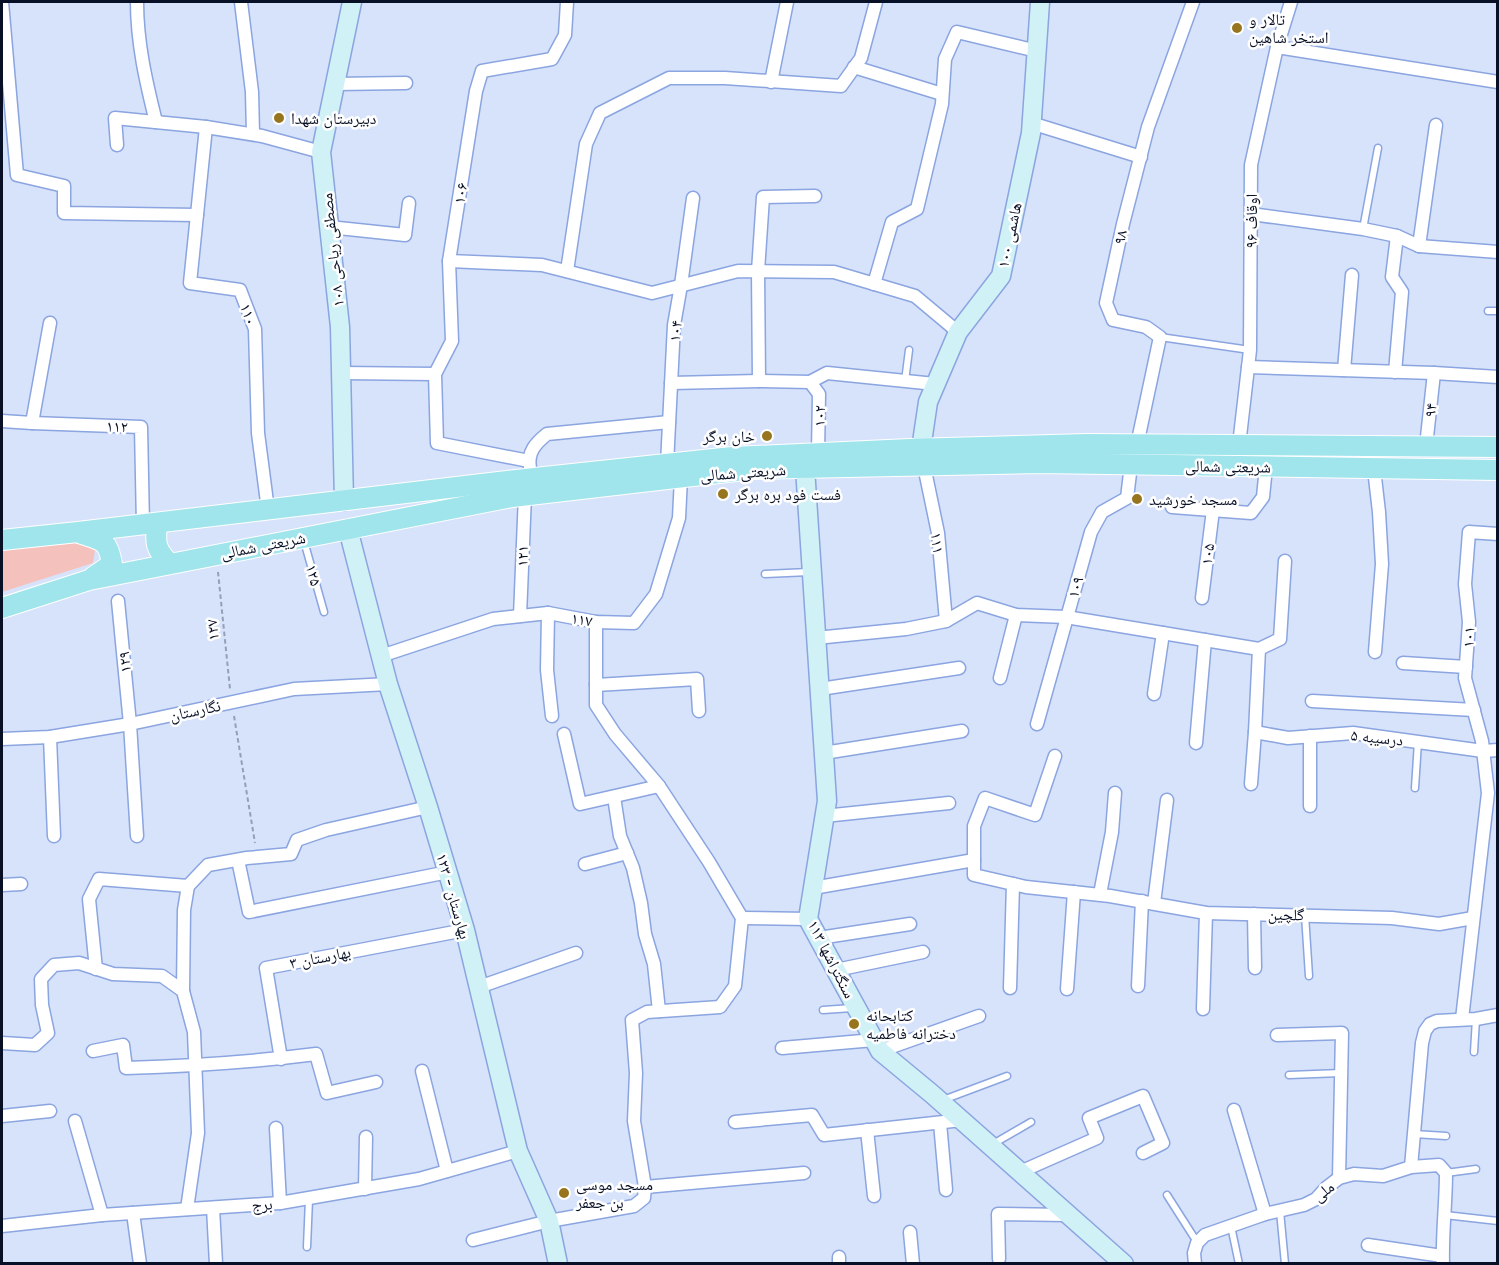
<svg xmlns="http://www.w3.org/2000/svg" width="1499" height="1265" font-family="Inter,'Noto Naskh Arabic',sans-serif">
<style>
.green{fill:#f5c1bc}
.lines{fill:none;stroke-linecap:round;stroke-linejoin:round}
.lane-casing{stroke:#8ba5e0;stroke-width:9}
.street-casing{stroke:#8ba5e0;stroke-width:15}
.secondary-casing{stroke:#8ba5e0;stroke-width:21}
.primary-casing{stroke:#fff;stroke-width:22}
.path{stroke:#959fb6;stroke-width:2;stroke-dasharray:4.5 3;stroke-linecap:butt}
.lane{stroke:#fff;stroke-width:6}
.street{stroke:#fff;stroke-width:12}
.secondary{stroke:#d0f2f6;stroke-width:18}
.primary{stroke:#a1e5ec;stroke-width:20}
.poi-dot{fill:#97751e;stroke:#fff;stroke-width:2}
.labels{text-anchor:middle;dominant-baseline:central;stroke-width:5;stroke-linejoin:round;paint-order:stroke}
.poi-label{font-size:16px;fill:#081025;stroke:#fff;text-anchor:start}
.street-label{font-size:16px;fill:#081025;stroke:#fff}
</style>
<rect width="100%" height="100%" fill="#d7e2fb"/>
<polygon class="green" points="72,541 84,544 95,550 93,563 2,592 2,551"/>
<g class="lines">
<g class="lane-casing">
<g id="lane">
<polyline points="1363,229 1378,148"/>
<polyline points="1488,311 1498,311"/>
<polyline points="1160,337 1250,350"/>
<polyline points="905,381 909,350"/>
<polyline points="304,541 324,612"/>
<polyline points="765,574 809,572"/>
<polyline points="1415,788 1418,742"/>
<polyline points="1305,915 1309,976"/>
<polyline points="823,1010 852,1008"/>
<polyline points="1474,1052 1476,1019"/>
<polyline points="1289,1075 1341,1073"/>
<polyline points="943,1100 1007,1076"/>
<polyline points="1414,1134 1446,1136"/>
<polyline points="993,1144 1031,1122"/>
<polyline points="1446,1173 1476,1169"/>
<polyline points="1167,1195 1197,1242"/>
<polyline points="1280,1211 1285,1264"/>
<polyline points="1445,1215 1498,1221"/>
<polyline points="1231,1226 1239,1264"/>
<polyline points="307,1247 309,1199"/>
</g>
</g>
<g class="street-casing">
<g id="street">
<polyline points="2,2 17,175 64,186 64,213 197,215"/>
<path d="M137,2C137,43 146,82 156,122"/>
<polyline points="241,2 252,92 253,134"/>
<polyline points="1277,47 1498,82"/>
<polyline points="854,67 942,94"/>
<polyline points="771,82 787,2"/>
<polyline points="335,84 406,83"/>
<polyline points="1031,123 1141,157"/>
<polyline points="206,127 190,283 240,290 255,329 258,433 268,510"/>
<polyline points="117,145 115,118 206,127 262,136 321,152"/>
<polyline points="1251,214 1363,229 1397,236 1419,246 1498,252"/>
<polyline points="329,227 405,235 409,203"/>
<polyline points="1419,246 1436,125"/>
<polyline points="449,261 542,265 652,293 738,271 834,272 915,296 958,332"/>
<polyline points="567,271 586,144 600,113 669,78 725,78 841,86 861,58 876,2"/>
<polyline points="874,284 892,222 917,209 942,104 945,59 957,32 1037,51"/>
<polyline points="1248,367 1434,373 1498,377"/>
<polyline points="1344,370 1352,275"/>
<polyline points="1395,372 1402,292 1392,277 1397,236"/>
<polyline points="341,373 435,374"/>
<polyline points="759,381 758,271 763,197 815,196"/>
<polyline points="810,382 819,394 818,453"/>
<polyline points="671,383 759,381 810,382 827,373 935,384"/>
<polyline points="2,421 32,423 50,323"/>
<polyline points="32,423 141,427 143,525"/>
<polyline points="1137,445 1160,337 1146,327 1113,320 1106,303 1123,224 1148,127 1193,2"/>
<polyline points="1239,445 1250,350 1251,165 1277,47 1291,2"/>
<polyline points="1426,446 1434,373"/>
<polyline points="529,461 437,443 435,374 452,341 449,261 476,91 482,71 552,59 565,35 567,2"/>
<polyline points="667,464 674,325 681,285 693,198"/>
<polyline points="924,466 938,533 946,621"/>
<path d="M530,468C527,452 536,443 547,434L669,422"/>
<polyline points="1374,469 1379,512 1382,564 1375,652"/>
<polyline points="1172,507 1251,513 1263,497 1266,467"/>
<polyline points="1202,598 1213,510"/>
<polyline points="118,601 130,724 137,836"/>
<polyline points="548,613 547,670 552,716"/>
<polyline points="520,616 525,495"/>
<polyline points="816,638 906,629 946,621 977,603 1016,615 1066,617 1259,649 1280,639 1285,561"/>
<polyline points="381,656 493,619 548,613 596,622 634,623 656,594 679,518 681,478"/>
<polyline points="1403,663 1466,667"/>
<polyline points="1000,678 1016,615"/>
<polyline points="596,685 697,679 699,711"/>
<polyline points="820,689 959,668"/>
<polyline points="1154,694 1163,633"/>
<polyline points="1312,701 1474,710"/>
<polyline points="1037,724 1091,532 1102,512 1127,498 1131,465"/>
<polyline points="1255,732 1288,738 1353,733 1483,751 1498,750"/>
<polyline points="564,734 580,804 659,786"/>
<polyline points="50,737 54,836"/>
<polyline points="2,739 50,737 130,724 294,689 388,684"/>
<polyline points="1196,743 1205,640"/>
<polyline points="824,753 962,731"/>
<polyline points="1055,756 1035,815 985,798 974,826 974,875 1026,887 1110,896 1206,913 1392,918 1439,924 1473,918"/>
<polyline points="1251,784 1255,732 1259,649"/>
<polyline points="614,797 620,836 633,868 641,903 645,934 654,964 659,1011"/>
<polyline points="1310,806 1310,736"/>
<polyline points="824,816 949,803"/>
<polyline points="238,860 249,912 448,872"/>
<polyline points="585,864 627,853"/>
<polyline points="2,885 21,884"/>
<polyline points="813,888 974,860"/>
<polyline points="1100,894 1112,832 1115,793"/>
<polyline points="1154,903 1167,800"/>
<polyline points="1254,914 1255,968"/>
<polyline points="742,918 808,919"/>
<polyline points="819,938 910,924"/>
<polyline points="96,969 89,899 99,879 188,886"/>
<polyline points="836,970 923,952"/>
<polyline points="1138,986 1142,901"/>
<polyline points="479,987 576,953"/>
<polyline points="1010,988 1013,884"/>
<polyline points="1067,989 1074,892"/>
<polyline points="183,991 184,910 188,886 208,865 247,858 291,854 297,840 326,830 428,807"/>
<polyline points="1203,1009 1206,913"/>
<polyline points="1462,1019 1488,793 1482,741 1465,678 1469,622 1465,584 1469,532 1498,534"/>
<polyline points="1277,1035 1342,1033 1339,1178"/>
<polyline points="2,1043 35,1045 48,1033 42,1005 41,979 54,965 79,963 113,974 162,976 183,991 194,1032 198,1133 187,1209"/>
<polyline points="782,1048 874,1040"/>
<path d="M93,1051L123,1045L126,1068C190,1066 253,1062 316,1054L327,1093L376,1082"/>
<polyline points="880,1051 979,1016"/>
<polyline points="281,1059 266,968 465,930"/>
<polyline points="422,1071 447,1171"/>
<polyline points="1234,1110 1265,1214"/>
<polyline points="2,1116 50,1111"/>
<polyline points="75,1121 102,1215"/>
<polyline points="735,1122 812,1115 824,1135 962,1120"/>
<polyline points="940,1123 946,1190"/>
<polyline points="276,1128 280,1203"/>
<polyline points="867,1130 874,1196"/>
<polyline points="1411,1167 1422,1043 1425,1031 1430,1024 1437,1021 1476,1019 1498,1015"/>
<polyline points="1020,1172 1097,1138 1089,1118 1143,1096 1163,1143 1143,1153"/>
<polyline points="645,1187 804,1173"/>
<polyline points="365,1189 366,1137"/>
<polyline points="213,1208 216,1264"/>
<polyline points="133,1213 140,1264"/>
<polyline points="2,1226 102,1215 280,1203 419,1179 518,1151"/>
<polyline points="910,1232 913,1264"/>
<polyline points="473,1240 549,1221 634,1206 644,1198 645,1187 634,1121 636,1073 632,1020 647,1012 720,1007 735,986 742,918 709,862 659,786 615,734 596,705 596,622"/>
<polyline points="1368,1245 1442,1256"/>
<polyline points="839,1257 839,1264"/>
<polyline points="999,1259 998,1214 1068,1215"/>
<path d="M1195,1264L1194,1253L1197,1243L1205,1235L1265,1214L1304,1205L1316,1199L1326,1188L1339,1178L1354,1174L1383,1176L1411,1167L1439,1165L1446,1173C1446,1203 1442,1233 1443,1264"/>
</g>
</g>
<g class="secondary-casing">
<g id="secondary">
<polyline points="921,449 928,402 958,332 1001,276 1031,133 1040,2"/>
<polyline points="805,468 827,801 808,919 880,1051 932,1094 1124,1264"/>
<polyline points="344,501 340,327 321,152 352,2"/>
<polyline points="348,529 388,684 428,807 465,930 518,1151 549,1221 558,1264"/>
</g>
</g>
<g class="primary-casing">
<g id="primary">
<path d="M157,523C155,543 155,549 170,564"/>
<path d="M82,534C103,541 108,540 112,564L93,577"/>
<polyline points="2,540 78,532 507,481 732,457 910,449 1087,444 1498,447"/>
<polyline points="2,608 89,580 512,497 753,469 1040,463 1498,470"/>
</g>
</g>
<g class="path">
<polyline points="218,572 230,689"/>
<polyline points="234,716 255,843"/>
</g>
<use href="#lane" class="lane"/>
<use href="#street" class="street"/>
<use href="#secondary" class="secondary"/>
<use href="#primary" class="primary"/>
</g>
<g class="poi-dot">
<circle cx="1237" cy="28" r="6"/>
<circle cx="279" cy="118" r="6"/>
<circle cx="767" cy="436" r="6"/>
<circle cx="723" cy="494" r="6"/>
<circle cx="1137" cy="499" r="6"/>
<circle cx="854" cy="1024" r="6"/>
<circle cx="564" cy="1193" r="6"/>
</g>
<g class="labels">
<g class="poi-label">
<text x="1249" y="19">تالار و<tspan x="1249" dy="18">استخر شاهین</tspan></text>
<text x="291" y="118">دبیرستان شهدا</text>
<text x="755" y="436" text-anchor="end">خان برگر</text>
<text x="735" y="494">فست فود بره برگر</text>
<text x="1149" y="499">مسجد خورشید</text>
<text x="866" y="1015">کتابحانه<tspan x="866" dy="18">دخترانه فاطمیه</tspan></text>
<text x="576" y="1184">مسجد موسی<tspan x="576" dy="18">بن جعفر</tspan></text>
</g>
<g class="street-label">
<text transform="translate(460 193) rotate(-81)">۱۰۶</text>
<text transform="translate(1251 221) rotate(-90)">اوقاف ۹۶</text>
<text transform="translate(1009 235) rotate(-78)">هاشمی ۱۰۰</text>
<text transform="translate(1120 237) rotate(-78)">۹۸</text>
<text transform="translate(332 250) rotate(-96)">مصطفی ریاحی ۱۰۸</text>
<text transform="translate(249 314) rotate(70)">۱۱۰</text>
<text transform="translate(675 331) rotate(-84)">۱۰۴</text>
<text transform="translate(1430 410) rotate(-84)">۹۴</text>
<text transform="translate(819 416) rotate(-89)">۱۰۲</text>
<text transform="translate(117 426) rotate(2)">۱۱۲</text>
<text transform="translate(1228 466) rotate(1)">شریعتی شمالی</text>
<text transform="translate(743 472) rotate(-4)">شریعتی شمالی</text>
<text transform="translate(938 543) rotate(83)">۱۱۱</text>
<text transform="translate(263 545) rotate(-11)">شریعتی شمالی</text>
<text transform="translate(1207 554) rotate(-83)">۱۰۵</text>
<text transform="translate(522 556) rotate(-88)">۱۲۱</text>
<text transform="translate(314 575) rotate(75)">۱۲۵</text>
<text transform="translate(1075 587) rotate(-74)">۱۰۹</text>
<text transform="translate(582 619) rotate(9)">۱۱۷</text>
<text transform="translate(212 630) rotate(-96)">۱۲۷</text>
<text transform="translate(1468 637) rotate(-87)">۱۰۱</text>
<text transform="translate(124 662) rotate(-95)">۱۲۹</text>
<text transform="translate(195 710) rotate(-12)">نگارستان</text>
<text transform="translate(1377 737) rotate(6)">درسیبه ۵</text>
<text transform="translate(454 896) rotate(74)">بهارستان - ۱۲۳</text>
<text transform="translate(1286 914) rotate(1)">گلچین</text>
<text transform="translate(320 957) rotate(-11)">بهارستان ۳</text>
<text transform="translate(832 959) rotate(63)">سنگتراشها ۱۱۳</text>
<text transform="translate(1323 1191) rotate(-38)">ملی</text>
<text transform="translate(262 1204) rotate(-4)">برج</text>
</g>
</g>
<rect width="1499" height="1265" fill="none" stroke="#081025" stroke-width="6"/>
</svg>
